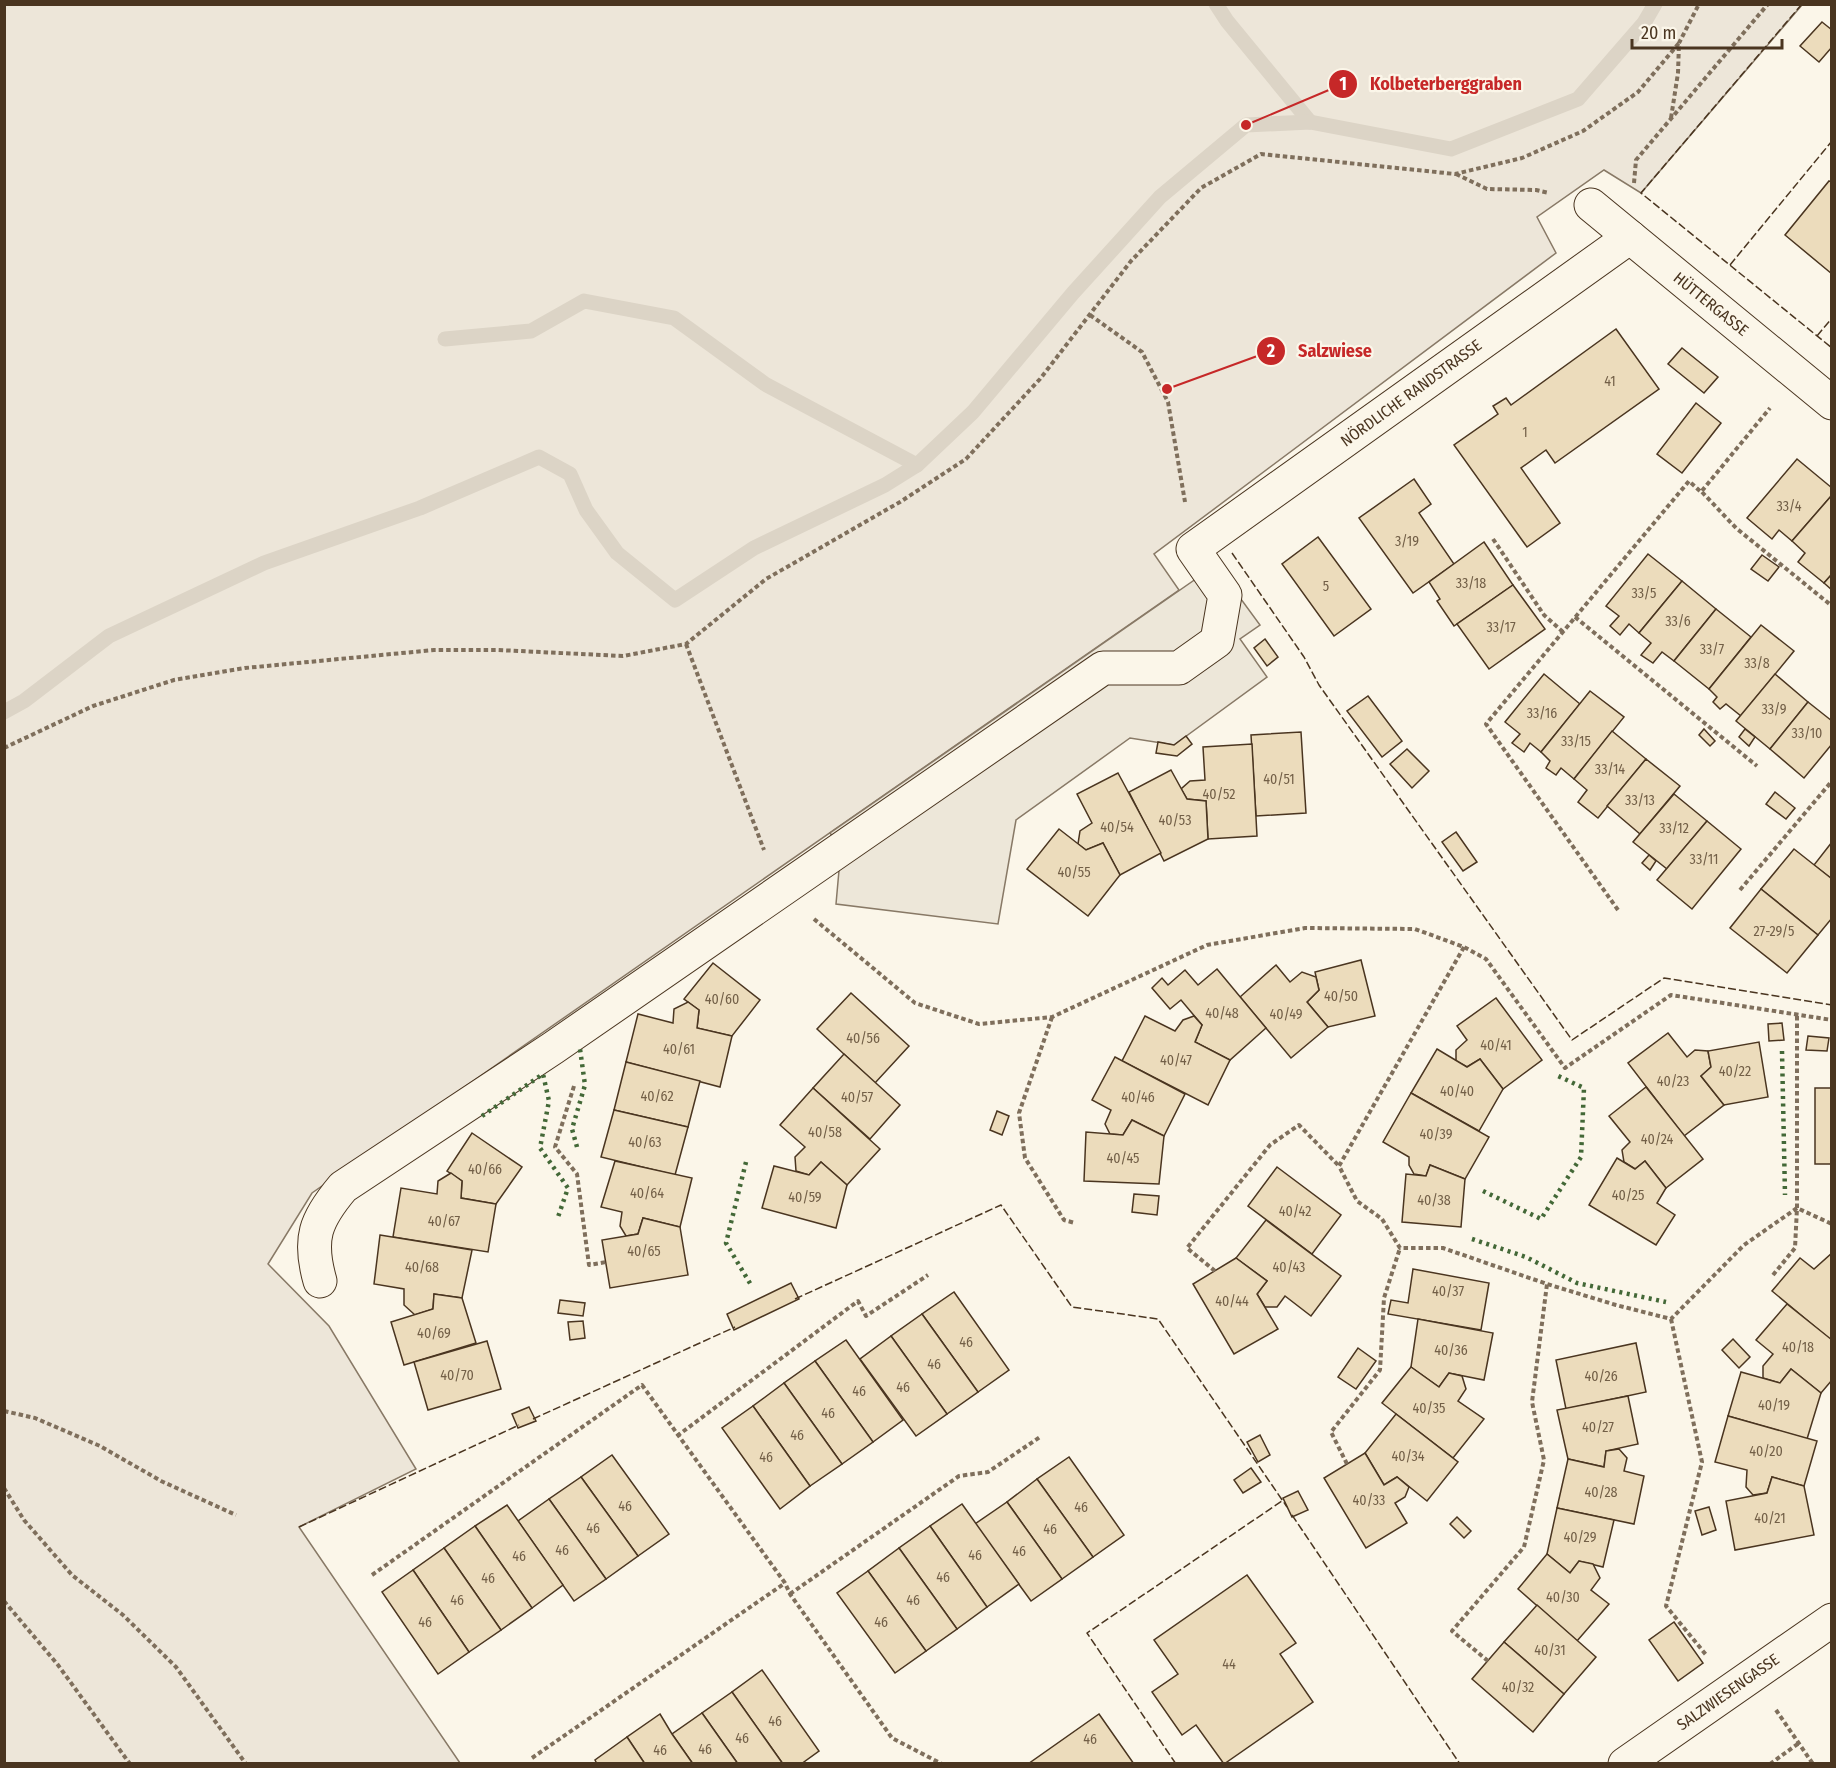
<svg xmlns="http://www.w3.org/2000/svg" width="1836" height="1768" font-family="'Fira Sans Condensed',sans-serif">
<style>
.green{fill:#ede6d9;stroke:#887966;stroke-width:1.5}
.parking{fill:#ede7d9;stroke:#887966;stroke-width:1.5}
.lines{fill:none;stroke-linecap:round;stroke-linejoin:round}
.stream{stroke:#dcd4c6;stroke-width:15}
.building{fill:#ecdcbc;stroke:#4a3520;stroke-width:1.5}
.minor-casing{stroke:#4a3520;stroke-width:35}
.path{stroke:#7f6f5c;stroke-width:4;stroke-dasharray:4.5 3;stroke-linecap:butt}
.minor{stroke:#fbf6e9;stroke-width:33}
.hedge{stroke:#436837;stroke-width:4.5;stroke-dasharray:3 4.5;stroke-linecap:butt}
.fence{stroke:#4a3520;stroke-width:1.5;stroke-dasharray:8 3;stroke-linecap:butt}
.labels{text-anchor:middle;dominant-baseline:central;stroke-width:4.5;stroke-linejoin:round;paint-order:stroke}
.number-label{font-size:14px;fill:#725f47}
.street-label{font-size:16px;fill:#4a3520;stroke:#fbf6e9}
.leader{fill:none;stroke:#c62828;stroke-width:2}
.callout-dot{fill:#c62828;stroke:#fbf6e9;stroke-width:2}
.mark-label{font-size:18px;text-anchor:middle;font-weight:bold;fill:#fff}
.callout-label{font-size:18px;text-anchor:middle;font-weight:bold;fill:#c62828;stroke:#fbf6e9;stroke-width:4.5;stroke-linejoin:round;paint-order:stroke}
</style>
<rect width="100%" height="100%" fill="#fbf6e9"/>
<polygon class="green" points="5,5 1802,5 1641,193 1604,170 1537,217 1556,253 1154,554 1179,590 312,1193 268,1264 329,1326 416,1469 299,1527 460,1763 5,1764"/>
<polygon class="parking" points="1216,565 1260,625 1240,639 1267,677 1174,745 1130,738 1016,820 998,924 836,904 841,848 830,833"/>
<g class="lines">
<g class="stream">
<polyline points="1216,4 1227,21 1310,122"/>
<polyline points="445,339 531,331 584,301 674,318 765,384 917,465"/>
<polyline points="4,712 24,701 109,636 264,563 420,508 539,457 570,474 586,510 617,553 675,600 754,548 885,485 917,465 973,412 1073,293 1160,197 1246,125 1310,122 1451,149 1578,99 1644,23 1655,4"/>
</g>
</g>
<g class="building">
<polygon points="1822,22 1832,30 1832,47 1819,62 1800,46"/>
<polygon points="1829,181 1832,182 1832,274 1785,235"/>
<polygon points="1616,329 1659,389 1555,463 1546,450 1521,468 1560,523 1527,547 1454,445 1498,414 1493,406 1506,398 1511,405"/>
<polygon points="1682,348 1718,377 1704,393 1668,364"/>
<polygon points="1696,403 1721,423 1682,473 1657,454"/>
<polygon points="1797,459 1832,488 1832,495 1792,541 1779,530 1772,539 1747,518"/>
<polygon points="1414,479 1431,504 1419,513 1454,564 1413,593 1359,518"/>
<polygon points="1832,495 1832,574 1824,583 1798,562 1805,553 1792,541"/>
<polygon points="1318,537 1371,609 1334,636 1282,564"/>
<polygon points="1484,542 1513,585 1454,626 1437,601 1440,599 1429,582"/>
<polygon points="1648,554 1682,581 1639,633 1629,624 1620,635 1610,626 1619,616 1606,606"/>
<polygon points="1762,555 1779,567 1768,581 1751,569"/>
<polygon points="1832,574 1832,590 1824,583"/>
<polygon points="1682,581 1716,609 1674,661 1662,652 1653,663 1641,655 1651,643 1639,633"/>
<polygon points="1513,585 1545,629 1489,669 1457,624"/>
<polygon points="1716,609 1751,637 1709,689 1674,661"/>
<polygon points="1761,625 1794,651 1741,716 1726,704 1720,709 1713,702 1717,697 1709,689"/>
<polygon points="1265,639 1278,657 1267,666 1254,648"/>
<polygon points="1544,674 1580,704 1541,752 1530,743 1524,752 1512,743 1520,734 1505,722"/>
<polygon points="1775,674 1808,702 1770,749 1736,721"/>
<polygon points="1590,691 1624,717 1574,779 1561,768 1556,775 1546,768 1550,761 1541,752"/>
<polygon points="1368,696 1402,741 1382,757 1347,711"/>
<polygon points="1808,702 1832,721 1832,744 1804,778 1770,749"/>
<polygon points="1704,729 1715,741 1710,746 1699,735"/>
<polygon points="1745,729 1755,737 1749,746 1739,737"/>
<polygon points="1612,731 1646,759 1598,818 1578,802 1587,790 1574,779"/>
<polygon points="1301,732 1306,813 1256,816 1251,735"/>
<polygon points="1186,736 1192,744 1177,756 1156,753 1158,742 1174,745"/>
<polygon points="1252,744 1257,836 1208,839 1206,801 1187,799 1181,789 1190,781 1205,780 1203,747"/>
<polygon points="1407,749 1429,771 1412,788 1390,764"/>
<polygon points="1646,759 1680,786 1640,834 1607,806"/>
<polygon points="1171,770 1187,799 1206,801 1208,839 1164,861 1129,792"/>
<polygon points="1118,773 1161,853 1120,875 1103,843 1086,850 1078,844 1080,831 1092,823 1077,794"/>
<polygon points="1775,792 1795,808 1786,819 1766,804"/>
<polygon points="1674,794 1707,821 1667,869 1633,842"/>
<polygon points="1707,821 1741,849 1692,909 1657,880"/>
<polygon points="1059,829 1086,850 1103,843 1120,875 1088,916 1027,869"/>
<polygon points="1456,832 1477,862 1463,871 1442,842"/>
<polygon points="1832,842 1832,879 1814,865"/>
<polygon points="1794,849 1832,879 1832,918 1818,935 1761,889"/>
<polygon points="1649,855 1656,861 1650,870 1642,863"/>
<polygon points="1761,889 1818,935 1787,973 1730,928"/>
<polygon points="1361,960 1375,1016 1328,1027 1307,1002 1319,990 1315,972"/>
<polygon points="713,963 760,1000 732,1036 697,1028 699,1010 684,999"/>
<polygon points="1276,965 1290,982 1302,972 1316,977 1319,990 1307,1002 1328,1027 1291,1058 1240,997"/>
<polygon points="1217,969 1266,1028 1230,1060 1195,1042 1202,1025 1181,1000 1170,1009 1152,988 1162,978 1168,985 1185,970 1198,985"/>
<polygon points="851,993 909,1046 875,1083 817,1029"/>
<polygon points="1496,998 1542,1060 1503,1089 1480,1059 1467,1067 1456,1061 1456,1050 1467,1040 1457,1026"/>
<polygon points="688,1002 699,1010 697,1028 732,1036 720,1087 626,1062 638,1014 673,1023 674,1009"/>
<polygon points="1145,1016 1175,1031 1183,1020 1194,1016 1202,1025 1195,1042 1230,1060 1208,1105 1122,1061"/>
<polygon points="1782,1023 1784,1040 1769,1041 1768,1024"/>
<polygon points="1668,1033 1687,1057 1695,1050 1708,1051 1711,1067 1701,1076 1724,1105 1684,1136 1628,1063"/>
<polygon points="1808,1036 1829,1038 1827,1051 1806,1050"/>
<polygon points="1759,1042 1768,1097 1724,1105 1701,1076 1711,1067 1708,1051"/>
<polygon points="1437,1049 1467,1067 1480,1059 1503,1089 1479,1131 1411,1093"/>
<polygon points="844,1054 900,1105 870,1139 813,1088"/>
<polygon points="1115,1057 1185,1094 1164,1136 1132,1120 1123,1135 1110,1134 1105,1124 1111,1110 1092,1100"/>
<polygon points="626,1062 700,1081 688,1127 614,1110"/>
<polygon points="1646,1087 1703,1159 1666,1188 1645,1161 1635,1169 1624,1162 1622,1150 1630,1142 1609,1116"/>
<polygon points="813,1088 880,1149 847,1185 821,1162 809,1175 796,1171 795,1157 805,1147 780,1125"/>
<rect x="1815" y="1088" width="17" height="76"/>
<polygon points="1411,1093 1489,1137 1465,1179 1430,1165 1426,1176 1414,1174 1409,1165 1409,1157 1383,1142"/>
<polygon points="614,1110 688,1127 675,1175 601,1157"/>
<polygon points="997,1111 1009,1116 1002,1135 990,1130"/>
<polygon points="1132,1120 1164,1136 1159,1184 1084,1181 1086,1132 1123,1135"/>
<polygon points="472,1133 522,1167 496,1204 461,1198 462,1181 447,1171"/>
<polygon points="1617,1158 1635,1169 1645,1161 1666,1188 1657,1203 1675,1215 1656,1245 1589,1205"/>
<polygon points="615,1161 692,1178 680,1227 643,1218 638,1234 626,1236 620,1226 622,1212 601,1207"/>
<polygon points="821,1162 847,1185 836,1228 762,1208 774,1166 809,1175"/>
<polygon points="1430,1165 1465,1179 1461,1227 1402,1222 1406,1174 1426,1176"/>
<polygon points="1277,1167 1341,1215 1312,1254 1248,1206"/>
<polygon points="451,1173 462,1181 461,1198 496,1204 488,1252 393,1237 401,1188 437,1194 438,1181"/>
<polygon points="1134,1194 1159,1196 1157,1215 1132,1212"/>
<polygon points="643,1218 680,1227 688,1275 610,1288 602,1240 638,1234"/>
<polygon points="1266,1220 1341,1276 1311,1316 1285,1296 1277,1307 1265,1307 1257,1294 1267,1281 1236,1258"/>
<polygon points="380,1235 472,1250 462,1298 434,1294 433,1309 415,1315 404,1305 404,1289 374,1284"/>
<polygon points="1832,1253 1832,1340 1831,1340 1772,1291 1800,1258 1814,1269"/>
<polygon points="1236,1258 1267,1281 1257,1294 1278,1329 1234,1354 1193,1284"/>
<polygon points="1413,1269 1489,1283 1481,1330 1388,1314 1391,1300 1408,1303"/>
<polygon points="791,1283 799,1299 734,1330 727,1314"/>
<polygon points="954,1292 1009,1370 978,1392 922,1314"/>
<polygon points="434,1294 462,1298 476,1343 404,1365 391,1322 433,1309"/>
<polygon points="560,1300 585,1303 583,1316 558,1313"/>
<polygon points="1787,1304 1832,1340 1832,1380 1821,1393 1791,1369 1780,1383 1763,1378 1763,1366 1773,1354 1756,1340"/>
<polygon points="922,1314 978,1392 947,1414 891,1336"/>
<polygon points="1418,1319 1493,1333 1484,1380 1449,1373 1439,1387 1411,1367"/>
<polygon points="583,1321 585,1338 570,1340 568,1322"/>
<polygon points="891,1336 947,1414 916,1436 860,1359"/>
<polygon points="1733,1339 1750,1357 1739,1368 1722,1350"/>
<polygon points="846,1340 903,1420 873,1442 815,1361"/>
<polygon points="487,1341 501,1389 428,1410 414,1362"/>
<polygon points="1636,1343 1646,1392 1566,1409 1556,1360"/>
<polygon points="1358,1348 1376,1361 1356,1389 1338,1377"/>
<polygon points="815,1361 873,1442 842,1464 784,1383"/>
<polygon points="1411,1367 1439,1387 1449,1373 1462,1376 1466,1389 1458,1401 1484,1419 1453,1458 1382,1403"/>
<polygon points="1791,1369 1821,1393 1807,1439 1728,1416 1741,1372 1780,1383"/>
<polygon points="784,1383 842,1464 810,1486 753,1406"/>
<polygon points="1628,1396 1638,1444 1606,1451 1604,1467 1568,1459 1557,1410"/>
<polygon points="753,1406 810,1486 780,1509 722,1428"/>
<polygon points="529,1407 536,1421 518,1428 512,1414"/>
<polygon points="1396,1414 1458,1462 1427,1501 1397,1477 1384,1485 1365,1453"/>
<polygon points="1728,1416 1817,1441 1804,1486 1772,1477 1767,1493 1753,1495 1746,1487 1747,1470 1715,1462"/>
<polygon points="1260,1435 1270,1455 1258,1462 1247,1442"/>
<polygon points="1619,1449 1627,1458 1624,1471 1644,1476 1634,1524 1557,1508 1568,1459 1604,1467 1606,1451"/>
<polygon points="1365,1453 1384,1485 1397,1477 1409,1487 1405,1497 1395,1503 1407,1523 1366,1548 1324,1478"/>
<polygon points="612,1455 669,1534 638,1556 581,1477"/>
<polygon points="1069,1457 1124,1535 1093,1557 1037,1479"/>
<polygon points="1251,1468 1261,1482 1243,1493 1234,1480"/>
<polygon points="581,1477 638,1556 606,1579 549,1499"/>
<polygon points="1772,1477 1804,1486 1814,1535 1735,1550 1726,1501 1767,1493"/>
<polygon points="1037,1479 1093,1557 1062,1579 1007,1502"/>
<polygon points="1298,1491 1308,1510 1292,1517 1283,1498"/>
<polygon points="549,1499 606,1579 574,1601 518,1521"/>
<polygon points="1007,1502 1062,1579 1031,1601 975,1524"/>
<polygon points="962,1504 1019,1584 987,1607 930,1526"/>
<polygon points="507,1505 563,1585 532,1608 475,1526"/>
<polygon points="1709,1507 1716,1530 1702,1535 1695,1511"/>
<polygon points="1557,1508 1614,1520 1603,1567 1579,1561 1570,1573 1547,1554"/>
<polygon points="1457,1517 1471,1531 1464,1538 1450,1524"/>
<polygon points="475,1526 532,1608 501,1630 444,1548"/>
<polygon points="930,1526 987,1607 957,1629 899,1548"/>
<polygon points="444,1548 501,1630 469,1652 413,1570"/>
<polygon points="899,1548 957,1629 926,1651 868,1571"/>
<polygon points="1547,1554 1570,1573 1579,1561 1593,1564 1600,1578 1591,1590 1609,1604 1577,1641 1518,1589"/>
<polygon points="413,1570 469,1652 438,1674 382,1592"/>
<polygon points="868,1571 926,1651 895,1673 837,1593"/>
<polygon points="1247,1575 1296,1643 1280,1654 1313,1702 1224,1764 1196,1725 1182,1735 1152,1692 1178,1674 1154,1640"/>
<polygon points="1537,1605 1596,1657 1564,1694 1504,1642"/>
<polygon points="1674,1622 1703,1663 1678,1681 1649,1640"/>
<polygon points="1504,1642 1564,1694 1533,1732 1472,1679"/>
<polygon points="762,1670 819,1751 801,1764 783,1764 732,1692"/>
<polygon points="732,1692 783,1764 738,1764 702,1713"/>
<polygon points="702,1713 738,1764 693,1764 672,1734"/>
<polygon points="660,1714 672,1734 693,1764 645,1764 627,1737"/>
<polygon points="1099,1714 1134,1764 1028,1764"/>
<polygon points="627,1737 645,1764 597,1764 595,1760"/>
</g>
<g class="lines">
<g class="minor-casing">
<g id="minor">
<polyline points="1591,205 1832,403"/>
<path d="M320,1281C308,1239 315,1220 343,1187L553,1048L1103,668H1179L1217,641L1225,595L1193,549L1630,237"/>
<polyline points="1625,1764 1832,1620"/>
</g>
</g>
<g class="path">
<polyline points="1671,118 1678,73 1679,43 1699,4"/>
<polyline points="1456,174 1487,189 1536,190 1549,193"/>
<polyline points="1634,183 1636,160 1768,4"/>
<polyline points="1090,315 1142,352 1168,402 1185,502"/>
<polyline points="1702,492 1736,528 1832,606"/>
<polyline points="1493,539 1544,615 1563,632"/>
<polyline points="1575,617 1757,766"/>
<polyline points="686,644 764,850"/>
<polyline points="4,748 93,706 174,680 245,668 434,650 498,650 623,656 686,644 766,579 900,502 966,459 1040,379 1131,261 1201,188 1261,154 1455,174 1522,158 1583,131 1638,92 1679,43"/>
<polyline points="1740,890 1832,781"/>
<polyline points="1618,910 1486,724 1689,481 1701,492 1770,408"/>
<polyline points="814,919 915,1003 979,1024 1052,1017 1207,945 1305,928 1415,929 1464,947 1486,959 1565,1068 1671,995 1832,1020"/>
<polyline points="1464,947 1339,1166 1357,1201 1382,1219 1400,1248 1443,1248 1547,1284 1616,1305 1671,1319 1744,1245 1797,1208 1832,1224"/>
<polyline points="1052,1017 1019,1113 1025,1158 1064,1220 1075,1223"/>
<polyline points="574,1086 555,1147 577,1174 589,1265 606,1262"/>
<polyline points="1215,1271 1187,1248 1270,1145 1299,1125 1339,1166"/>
<polyline points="1773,1275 1795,1248 1797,1208 1797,1015"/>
<polyline points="1671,1319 1702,1462 1666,1606 1707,1656"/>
<polyline points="4,1411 35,1418 100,1446 161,1481 236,1515"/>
<polyline points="677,1436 858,1301 866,1316 928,1275"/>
<polyline points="1347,1464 1331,1432 1380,1370 1384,1298 1400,1248"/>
<polyline points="4,1488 24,1520 72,1575 123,1615 176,1667 246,1764"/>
<polyline points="372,1575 642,1385 785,1583 790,1594 892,1738 942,1764"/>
<polyline points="790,1594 959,1476 988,1472 1040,1437"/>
<polyline points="4,1601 58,1665 130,1764"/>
<polyline points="1488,1661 1452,1631 1524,1547 1544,1460 1532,1402 1547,1284"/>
<polyline points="1776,1710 1813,1764"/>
<polyline points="532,1758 785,1583"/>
<polyline points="1770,1764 1799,1743"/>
</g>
<use href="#minor" class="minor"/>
<g class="hedge">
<polyline points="1782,1051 1785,1195"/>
<polyline points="482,1116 543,1074 549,1101 540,1148 568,1188 558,1217"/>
<polyline points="577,1147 572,1129 585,1085 580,1049"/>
<polyline points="746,1162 726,1243 751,1285"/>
<polyline points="1483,1191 1541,1219 1581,1157 1584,1088 1556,1075"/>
<polyline points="1472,1239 1526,1257 1577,1283 1666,1302"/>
</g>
<g class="fence">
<polyline points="1802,4 1641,193 1832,348"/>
<polyline points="1730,265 1832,141"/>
<polyline points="1817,336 1832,318"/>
<polyline points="1232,553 1304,657 1319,685 1572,1040 1664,978 1832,1005"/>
<polyline points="795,1299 1001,1205 1072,1307 1158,1319 1287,1507"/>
<polyline points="533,1419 735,1327"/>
<polyline points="1292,1515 1460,1764"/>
<polyline points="299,1527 519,1425"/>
<polyline points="1176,1764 1087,1633 1282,1501"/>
</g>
</g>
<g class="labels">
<g class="number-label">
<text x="1610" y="381">41</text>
<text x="1525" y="432">1</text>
<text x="1789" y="506">33/4</text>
<text x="1407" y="541">3/19</text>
<text x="1471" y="583">33/18</text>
<text x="1326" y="586">5</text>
<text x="1644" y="593">33/5</text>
<text x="1678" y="621">33/6</text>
<text x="1501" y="627">33/17</text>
<text x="1712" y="649">33/7</text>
<text x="1757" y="663">33/8</text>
<text x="1774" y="709">33/9</text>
<text x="1542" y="713">33/16</text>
<text x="1807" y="733">33/10</text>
<text x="1576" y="741">33/15</text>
<text x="1610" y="769">33/14</text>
<text x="1279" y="779">40/51</text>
<text x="1219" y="794">40/52</text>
<text x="1640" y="800">33/13</text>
<text x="1175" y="820">40/53</text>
<text x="1117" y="827">40/54</text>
<text x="1674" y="828">33/12</text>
<text x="1704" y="859">33/11</text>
<text x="1074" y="872">40/55</text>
<text x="1774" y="931">27-29/5</text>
<text x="1341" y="996">40/50</text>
<text x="722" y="999">40/60</text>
<text x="1222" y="1013">40/48</text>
<text x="1286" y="1014">40/49</text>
<text x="863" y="1038">40/56</text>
<text x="1496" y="1045">40/41</text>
<text x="679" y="1049">40/61</text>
<text x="1176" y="1060">40/47</text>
<text x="1735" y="1071">40/22</text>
<text x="1673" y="1081">40/23</text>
<text x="1457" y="1091">40/40</text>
<text x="657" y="1096">40/62</text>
<text x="857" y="1097">40/57</text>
<text x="1138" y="1097">40/46</text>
<text x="825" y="1132">40/58</text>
<text x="1436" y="1134">40/39</text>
<text x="1657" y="1139">40/24</text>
<text x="645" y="1142">40/63</text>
<text x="1123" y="1158">40/45</text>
<text x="485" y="1169">40/66</text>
<text x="647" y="1193">40/64</text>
<text x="1628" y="1195">40/25</text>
<text x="805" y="1197">40/59</text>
<text x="1434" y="1200">40/38</text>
<text x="1295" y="1211">40/42</text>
<text x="444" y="1221">40/67</text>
<text x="644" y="1251">40/65</text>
<text x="422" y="1267">40/68</text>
<text x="1289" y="1267">40/43</text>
<text x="1448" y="1291">40/37</text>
<text x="1232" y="1301">40/44</text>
<text x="434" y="1333">40/69</text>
<text x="966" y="1342">46</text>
<text x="1798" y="1347">40/18</text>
<text x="1451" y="1350">40/36</text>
<text x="934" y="1364">46</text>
<text x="457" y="1375">40/70</text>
<text x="1601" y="1376">40/26</text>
<text x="903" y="1387">46</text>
<text x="859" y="1391">46</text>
<text x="1774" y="1405">40/19</text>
<text x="1429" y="1408">40/35</text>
<text x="828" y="1413">46</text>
<text x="1598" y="1427">40/27</text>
<text x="797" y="1435">46</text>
<text x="1766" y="1451">40/20</text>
<text x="1408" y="1456">40/34</text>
<text x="766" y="1457">46</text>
<text x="1601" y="1492">40/28</text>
<text x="1369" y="1500">40/33</text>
<text x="625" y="1506">46</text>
<text x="1081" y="1507">46</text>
<text x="1770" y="1518">40/21</text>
<text x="593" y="1528">46</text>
<text x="1050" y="1529">46</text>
<text x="1580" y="1537">40/29</text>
<text x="562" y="1550">46</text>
<text x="1019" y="1551">46</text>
<text x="975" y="1555">46</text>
<text x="519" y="1556">46</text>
<text x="943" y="1577">46</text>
<text x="488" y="1578">46</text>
<text x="1563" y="1597">40/30</text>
<text x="457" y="1600">46</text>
<text x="913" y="1600">46</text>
<text x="425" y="1622">46</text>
<text x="881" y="1622">46</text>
<text x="1550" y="1650">40/31</text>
<text x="1229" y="1664">44</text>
<text x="1518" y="1687">40/32</text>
<text x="775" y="1721">46</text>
<text x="742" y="1738">46</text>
<text x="1090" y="1739">46</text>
<text x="705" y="1749">46</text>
<text x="660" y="1750">46</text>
</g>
<g class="street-label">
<text transform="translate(1711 304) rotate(39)">HÜTTERGASSE</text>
<text transform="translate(1411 393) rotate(-36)">NÖRDLICHE RANDSTRASSE</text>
<text transform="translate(1728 1692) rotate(-35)">SALZWIESENGASSE</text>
</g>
</g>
<path class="leader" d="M1246 125L1343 84M1167 389L1271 351"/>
<g class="callout-dot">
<circle cx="1246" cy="125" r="6"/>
<circle cx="1167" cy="389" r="6"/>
<circle cx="1343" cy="84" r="15"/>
<circle cx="1271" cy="351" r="15"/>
</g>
<g class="mark-label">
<text x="1343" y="90">1</text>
<text x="1271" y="357">2</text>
</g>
<g class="callout-label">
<text x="1446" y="90">Kolbeterberggraben</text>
<text x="1335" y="357">Salzwiese</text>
</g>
<rect width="1836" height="1768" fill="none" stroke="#4a3520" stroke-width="12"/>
<path d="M1632 39v9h150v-9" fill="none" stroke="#4a3520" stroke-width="3"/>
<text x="1641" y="39" font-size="18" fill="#4a3520" stroke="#fbf6e9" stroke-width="4.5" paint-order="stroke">20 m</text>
</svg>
